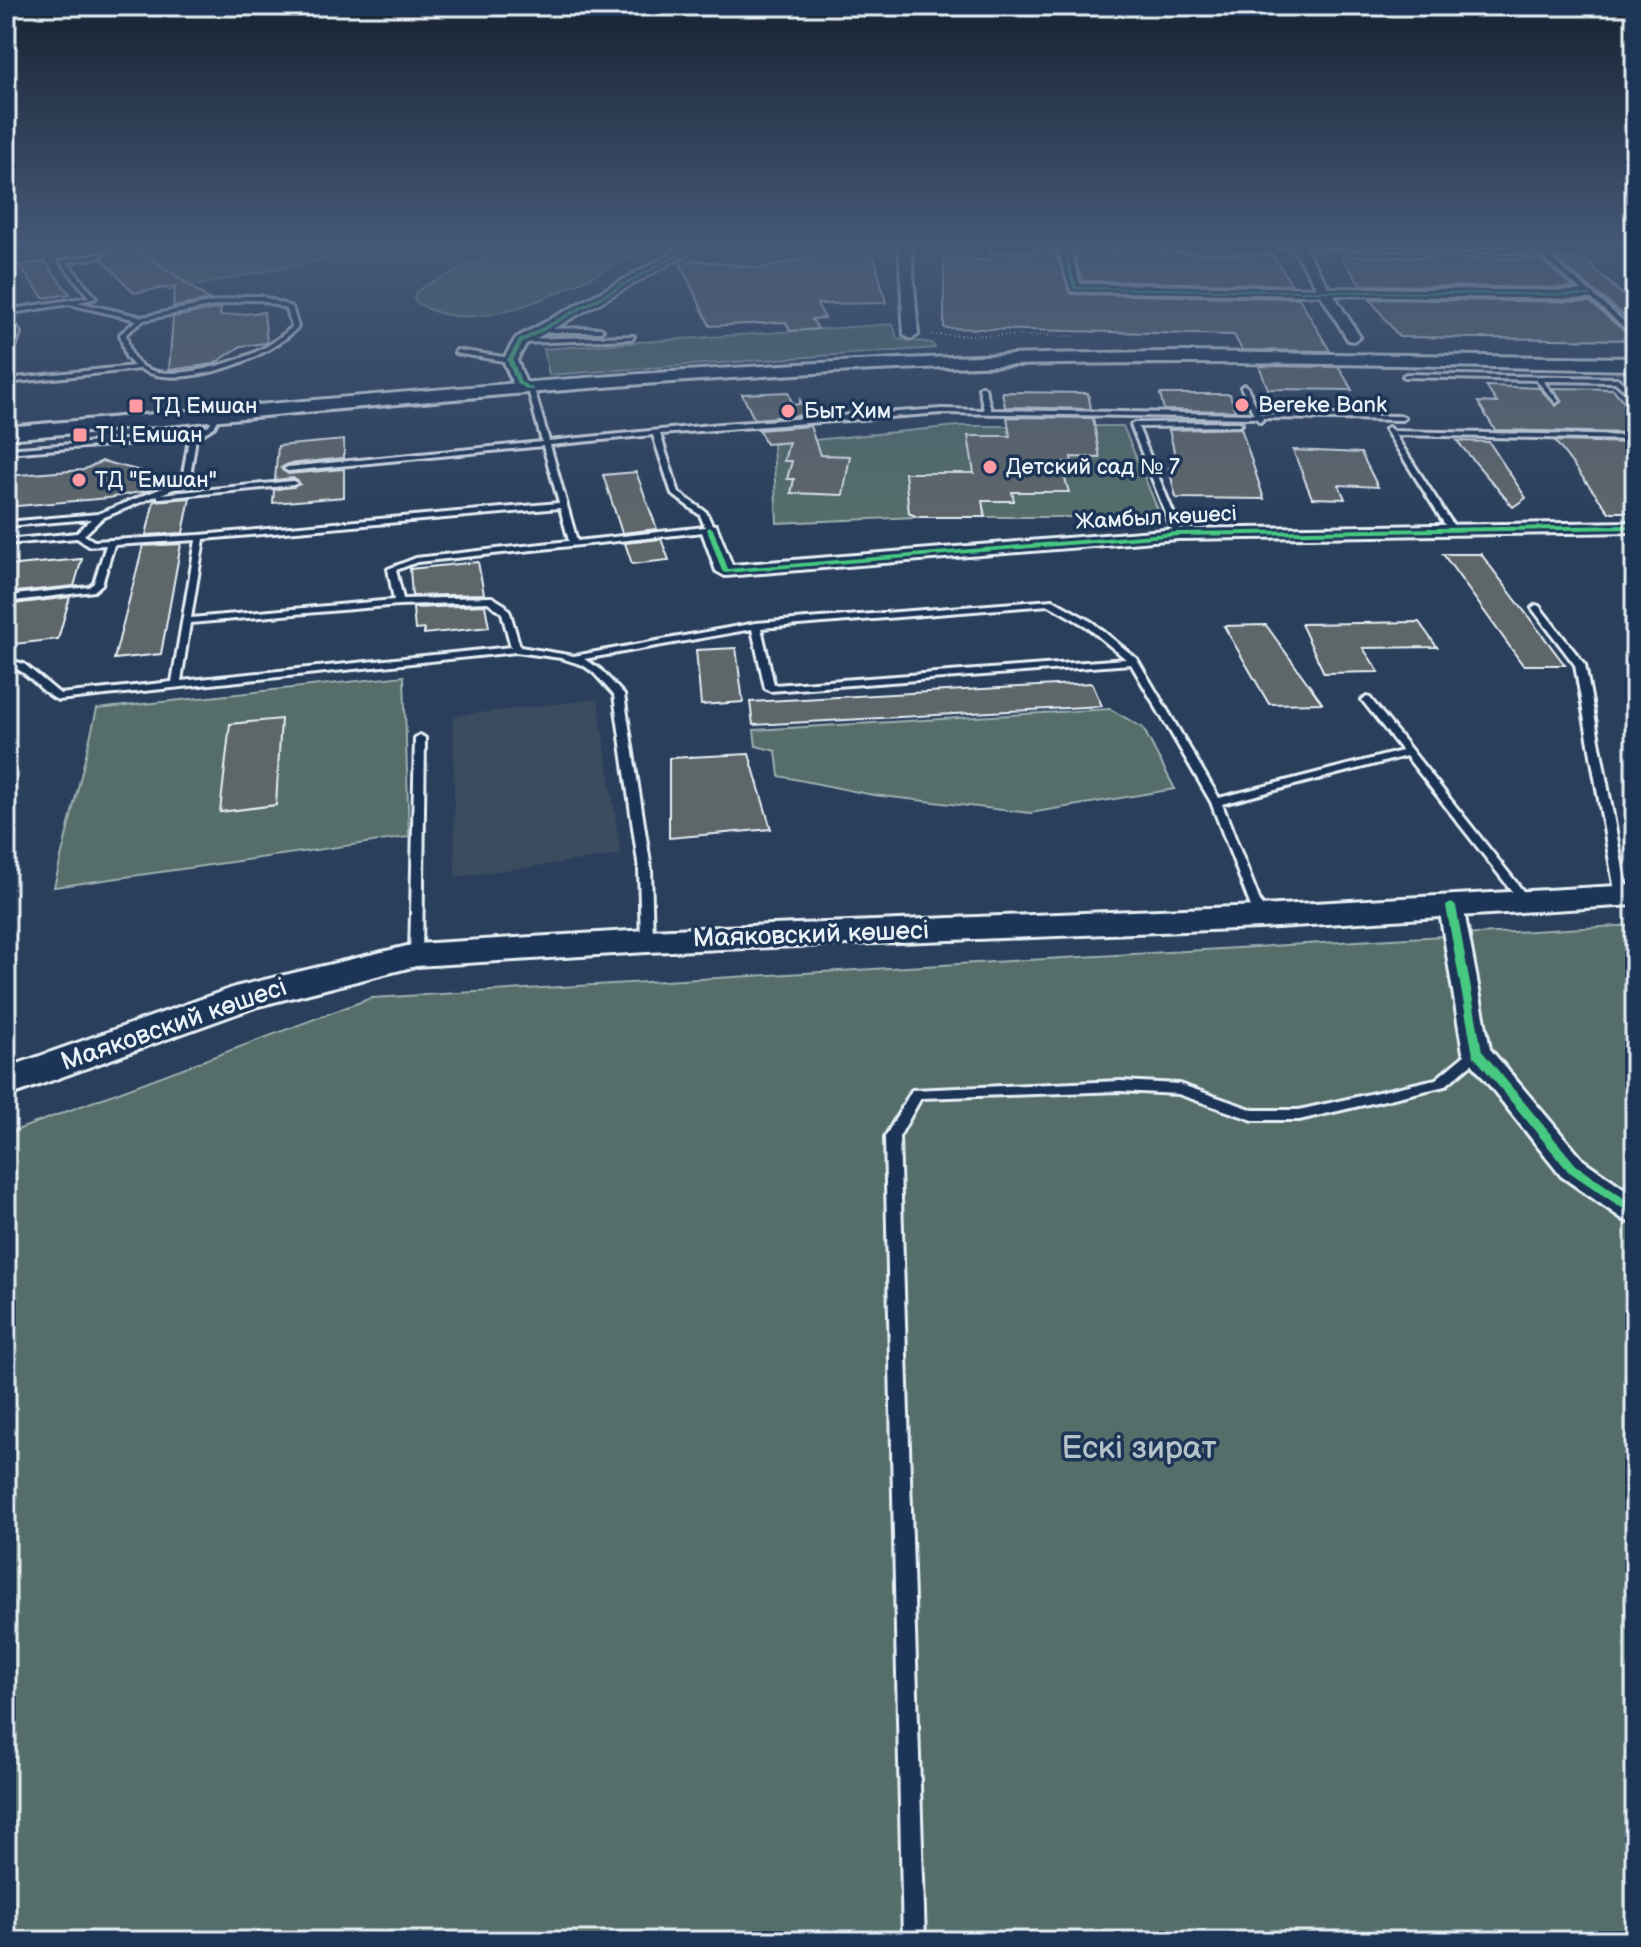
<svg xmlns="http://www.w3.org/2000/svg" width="1641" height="1947" font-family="'Balsamiq Sans',sans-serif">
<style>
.built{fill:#3a4b60}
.green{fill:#546e6b;stroke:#9eb0b2;stroke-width:2}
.building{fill:#5f666b;stroke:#e8f1f8;stroke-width:2}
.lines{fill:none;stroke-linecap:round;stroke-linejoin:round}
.lane-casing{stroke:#e8f1f8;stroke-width:6}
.street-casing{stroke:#e8f1f8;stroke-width:6}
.secondary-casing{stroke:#e8f1f8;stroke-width:6}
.path{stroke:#e8f1f8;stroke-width:2;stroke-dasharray:1 3;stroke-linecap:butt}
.lane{fill:#1d3557;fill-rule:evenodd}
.street{fill:#1d3557;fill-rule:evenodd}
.secondary{fill:#1d3557;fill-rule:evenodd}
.cycleway-casing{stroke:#1d3557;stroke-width:5}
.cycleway{fill:#46c982;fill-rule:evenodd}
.poi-dot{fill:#ff9aa2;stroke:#1d3557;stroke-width:3}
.labels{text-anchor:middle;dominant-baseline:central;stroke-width:7;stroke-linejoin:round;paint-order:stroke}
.far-poi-label{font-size:22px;fill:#e8f1f8;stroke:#1d3557;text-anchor:start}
.far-street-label{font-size:22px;fill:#e8f1f8;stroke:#1d3557}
.street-label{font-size:26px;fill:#e8f1f8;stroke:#1d3557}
.near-park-label{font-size:32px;fill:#b4c3c7;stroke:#1d3557}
</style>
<rect width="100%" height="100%" fill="#2a3f5b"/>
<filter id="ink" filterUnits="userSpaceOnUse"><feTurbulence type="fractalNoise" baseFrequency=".0125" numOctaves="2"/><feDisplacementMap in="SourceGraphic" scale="16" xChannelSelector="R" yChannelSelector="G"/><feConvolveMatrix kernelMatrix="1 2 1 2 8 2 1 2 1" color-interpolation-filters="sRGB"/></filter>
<g filter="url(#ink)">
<polygon class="built" points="598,699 621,855 455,877 453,716"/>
<g class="green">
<polygon points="107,247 384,247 169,291"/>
<path d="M510,247H648C591,276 475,349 414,300L416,292L428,284Z"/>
<polygon points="893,324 897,339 932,343 935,348 549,375 544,349"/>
<polygon points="958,426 1123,426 1161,517 917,517 777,523 773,444"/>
<polygon points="404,676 409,837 54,887 97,709"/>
<polygon points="1110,709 1143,728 1175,789 1030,813 873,795 779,776 776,751 756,746 754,730"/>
<polygon points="1635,925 1635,1941 6,1941 6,1134 371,998"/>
</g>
<g class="building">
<polygon points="853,247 871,253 875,259 886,303 817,304 825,318 812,319 818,329 790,331 786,322 710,326 679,261 684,259 762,268"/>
<polygon points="133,248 152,259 210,300 173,307 175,286 134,293 103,260 103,253"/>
<polygon points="1032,250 1055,251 1071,294 1299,298 1330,351 1242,350 1234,335 944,328 944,259 991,260 991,252 1033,253"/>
<polygon points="1113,250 1273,255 1292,285 1082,281 1073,252 1114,252"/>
<polygon points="1341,256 1540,259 1574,288 1361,285"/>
<polygon points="1556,259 1585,260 1635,306 1635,325"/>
<polygon points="45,262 70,294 43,298 19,265"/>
<polygon points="1370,299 1590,302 1623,330 1635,335 1635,340 1399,337"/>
<polygon points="221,308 220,316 264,312 267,343 241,346 214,364 169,370 173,317"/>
<polygon points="1259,366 1339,367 1352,390 1268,389"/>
<polygon points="1486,386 1539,388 1556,406 1562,401 1553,388 1613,389 1635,415 1635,433 1495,430 1478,402 1497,403"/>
<polygon points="788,392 793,405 799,404 800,400 806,415 754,419 742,394"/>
<polygon points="1002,392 1088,393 1091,409 1005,407"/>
<polygon points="1160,394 1230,394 1235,411 1164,410"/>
<polygon points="1007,417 1093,418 1100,458 1071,457 1072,462 1060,462 1069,492 1012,492 1014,501 982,501 985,517 917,517 909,513 905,473 974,473 968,436 1010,436"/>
<polygon points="810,426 820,455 850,456 843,495 791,493 794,479 787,479 792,461 784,461 789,442 766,444 759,430"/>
<polygon points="1241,428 1264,499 1176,498 1169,468 1178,468 1169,430"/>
<polygon points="344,440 344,458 288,464 281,468 288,474 344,469 344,497 273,503 274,490 300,484 293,478 275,480 278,446"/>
<polygon points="1457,441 1489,442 1526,498 1513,507"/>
<polygon points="1555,441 1635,443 1635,512 1609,512"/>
<polygon points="1293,450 1361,453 1378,487 1339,485 1345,499 1312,498"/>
<polygon points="102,461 153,474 150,490 109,498 6,507 6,476 83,470"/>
<polygon points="636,472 657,529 622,533 603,475"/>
<polygon points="190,498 183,533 146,535 154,501"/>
<polygon points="661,539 669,560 632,564 625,543"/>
<polygon points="181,544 161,654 114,659 143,546"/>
<polygon points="1443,554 1481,554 1565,665 1523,665"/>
<polygon points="82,559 74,586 6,593 6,566"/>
<polygon points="478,562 484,594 412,596 410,569"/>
<polygon points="70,597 58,639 6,645 6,605"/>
<polygon points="485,605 489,627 424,634 424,629 415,630 413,608"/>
<polygon points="1419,622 1437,647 1363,648 1379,672 1324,673 1301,624"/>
<polygon points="1266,625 1322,703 1269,704 1224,626"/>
<polygon points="736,648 743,702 701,705 696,650"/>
<polygon points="1092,683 1102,706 753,725 750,702"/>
<polygon points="281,719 276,805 220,812 230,724"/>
<polygon points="749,754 771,829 669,838 669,758"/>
</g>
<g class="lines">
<g class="lane-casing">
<g id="lane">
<polygon points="1266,247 1535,249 1533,247 1538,247 1629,326 1635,328 1635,332 1625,328 1538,253"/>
<path d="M100,254L102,257L67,262L96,298L77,302L142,317L244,296H261L292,307L298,327C269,359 180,392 140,369L6,383V379L134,366L126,357L120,334L137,320L69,304L6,314V310L89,297L60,261ZM244,300H260L287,309L292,327C283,335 273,343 262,349C235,363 155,390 134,358C129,351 128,342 126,334L144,320Z"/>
<polygon points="540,329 600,328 603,330 600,332 538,332"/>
<polygon points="634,336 632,339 521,343 518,341 521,339"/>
<polygon points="457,350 510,358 513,360 510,362 455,353"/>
<polygon points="1406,374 1617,378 1635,393 1635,399 1615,382 1543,381 1559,401 1556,403 1536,380 1404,377 1403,376"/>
<path d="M1244,385L1247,387L1260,414L1402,416L1405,418L1402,420L1262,418L1263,420L1260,422L1256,418L942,413L660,434L679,493L706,512L714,529L713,531L417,562L396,570L403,599L492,597L505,605L510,613L520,647L574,656L756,623L1053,600L1092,622L1137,659L1219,798L1402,751L1362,700L1367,697L1370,698L1530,900L1532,902L1530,904H1522L1406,756L1222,804L1266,917L1264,920H1256L1211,802L1131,664L770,691L765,688L752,629L584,659L600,669L624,695L651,869L653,941L647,945L641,941L639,869L614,695L594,673L583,665L561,658L516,652L58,700C38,691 28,669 6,665V659L24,664L60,694L172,682L196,540L114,545L102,584L94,591L6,602V596L89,587L94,583L106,545L89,546L77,538L6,544V540L77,533L91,519L6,526V522L98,514L182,480L189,439L6,453V449L191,435L209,425L215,415L217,414L220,416L214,427L196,438L189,483L161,494L293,481L297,483L293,485L161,498H158V495L102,518L84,535L94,541L200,535L559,503L543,446L288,471L284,469L288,467L542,442L528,389L531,387L534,389L549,441L721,424L942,409L984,410L979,388L982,386L985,388L991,410L1254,414L1241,387ZM653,435L672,494L700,515L705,527L577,541L550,445ZM560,508L569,541L416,558L388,569L394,600L191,618L204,539ZM488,602L502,613L511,647L181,681L190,623L399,605ZM1049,605L1086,626L1126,659L774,685L761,628Z"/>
<polygon points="1134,423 1239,422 1242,424 1239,426 1138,427 1182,534 1181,536 1174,534 1131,425"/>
<polygon points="1388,427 1393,431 1635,436 1635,440 1395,435 1457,531 1453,533 1449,531 1385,429"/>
<polygon points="1536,605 1539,606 1585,665 1628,896 1626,898 1622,899 1616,896 1575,665 1532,608"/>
<polygon points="420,735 425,738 422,955 416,959 410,955 415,738"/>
<polygon points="1477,1048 1482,1049 1483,1052 1482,1055 1445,1086 1299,1120 1253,1120 1178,1094 1120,1091 921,1098 899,1137 925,1941 903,1941 885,1137 912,1090 1120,1081 1179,1084 1254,1110 1299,1110 1436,1079 1472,1049"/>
</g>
</g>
<g class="street-casing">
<g id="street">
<polygon points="684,247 698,247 526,344 517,360 525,381 538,389 531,393 514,386 503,360 516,338"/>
<polygon points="899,247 911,247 918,335 911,339 904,335"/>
<polygon points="1061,247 1075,247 1070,251 1080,284 1317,288 1292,247 1304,247 1329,288 1589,291 1595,295 1589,299 1334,295 1360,337 1353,341 1348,340 1321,295 1071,291 1058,250"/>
<polygon points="6,316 11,317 20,333 13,353 6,357"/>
<polygon points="1635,522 1635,532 1178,539 725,576 716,571 701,529 710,524 716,525 732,565 1178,529"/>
<polygon points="1451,898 1463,906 1490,1049 1583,1160 1635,1196 1635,1224 1624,1220 1561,1176 1463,1052 1439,906"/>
</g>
</g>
<g class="secondary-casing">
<g id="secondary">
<path d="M1189,352L1635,358V370C1397,365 1159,358 922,368C616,380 311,413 6,439V427C400,393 793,353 1189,352Z"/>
<polygon points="1635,885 1635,905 1260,928 647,952 416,966 258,1006 6,1097 6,1068 235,987 416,944 647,930 1260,906"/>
</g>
</g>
<polyline class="path" points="932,335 1074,336"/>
<use href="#lane" class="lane"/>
<use href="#street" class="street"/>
<use href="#secondary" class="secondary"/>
<g class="cycleway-casing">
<g id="cycleway">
<polygon points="689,247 695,247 523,342 513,360 521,382 534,389 529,390 517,384 507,360 519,340"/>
<polygon points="1066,247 1072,247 1066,251 1077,287 1589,294 1591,295 1589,296 1075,289 1073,288 1062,250"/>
<polygon points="1635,525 1635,529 1178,536 725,573 722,571 707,529 710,527 713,529 728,569 1178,532"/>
<polygon points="1451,903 1456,906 1482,1051 1576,1165 1635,1206 1635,1217 1568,1171 1473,1055 1446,906"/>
</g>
</g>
<use href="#cycleway" class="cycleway"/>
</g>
</g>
<linearGradient id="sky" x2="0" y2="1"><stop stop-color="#172332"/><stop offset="0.47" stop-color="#445877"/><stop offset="1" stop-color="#445877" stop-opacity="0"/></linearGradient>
<rect width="1641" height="520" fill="url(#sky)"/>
<g class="poi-dot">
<circle cx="1242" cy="405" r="8"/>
<rect x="128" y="398" width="16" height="16" rx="4"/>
<circle cx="788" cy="411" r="8"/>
<rect x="72" y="427" width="16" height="16" rx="4"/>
<circle cx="990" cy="467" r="8"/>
<circle cx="79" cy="480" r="8"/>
</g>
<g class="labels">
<g class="far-poi-label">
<text x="1258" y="405">Bereke Bank</text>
<text x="152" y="406">ТД Емшан</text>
<text x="804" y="411">Быт Хим</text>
<text x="96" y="435">ТЦ Емшан</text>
<text x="1006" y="467">Детский сад № 7</text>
<text x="95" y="480">ТД "Емшан"</text>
</g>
<g class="far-street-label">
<text transform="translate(1156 518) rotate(-3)">Жамбыл көшесі</text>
</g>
<g class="street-label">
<text transform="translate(811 935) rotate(-2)">Маяковский көшесі</text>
<text transform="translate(174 1025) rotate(-19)">Маяковский көшесі</text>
</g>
<g class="near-park-label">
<text x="1139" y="1448">Ескі зират</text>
</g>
</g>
<rect width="1641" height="1947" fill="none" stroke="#1d3557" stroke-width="32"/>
<rect x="16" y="16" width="1609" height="1915" fill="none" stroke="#e8f1f8" stroke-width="3" filter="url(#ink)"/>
</svg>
